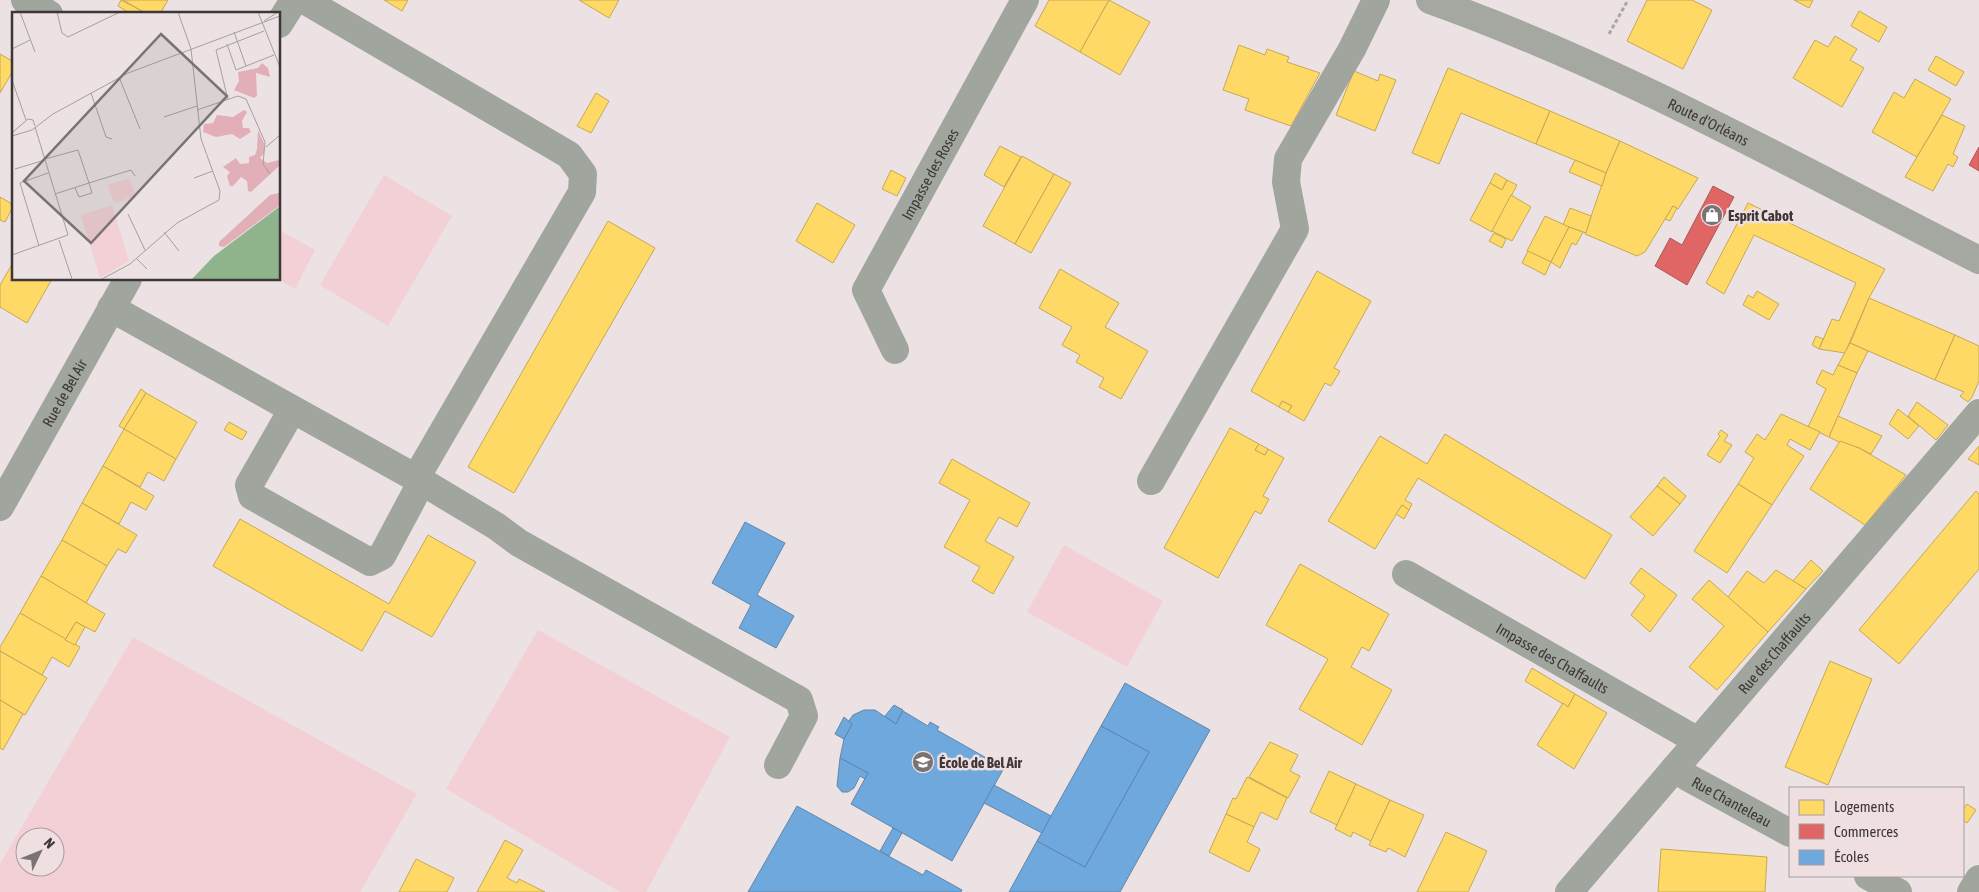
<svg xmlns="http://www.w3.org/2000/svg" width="1979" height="892" font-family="'Asap Condensed',sans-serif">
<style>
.green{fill:#f2d0d6;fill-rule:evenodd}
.homes{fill:#ffd966;stroke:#c5a858}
.shops{fill:#e06666;stroke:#af5858}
.schools{fill:#6fa8dc;stroke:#6086ab}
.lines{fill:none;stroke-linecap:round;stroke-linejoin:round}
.path{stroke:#a6a9a3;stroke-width:3;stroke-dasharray:4 2.5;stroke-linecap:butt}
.minor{stroke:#a0a69d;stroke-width:28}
.major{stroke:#a5a8a0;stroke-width:28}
.labels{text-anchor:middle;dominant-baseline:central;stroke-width:5;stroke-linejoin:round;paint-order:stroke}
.street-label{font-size:15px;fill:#3d3738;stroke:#efdfe1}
.poi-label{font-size:15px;font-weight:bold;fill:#3d3738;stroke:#efdfe1;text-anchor:start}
.inset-road{fill:none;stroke:#a69e9f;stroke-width:1}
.view{fill:#7a7374;fill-opacity:0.15;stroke:#7a7374;stroke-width:2.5}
.inset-edge{fill:none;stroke:#3d3738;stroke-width:2.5}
</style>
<rect width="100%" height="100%" fill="#ece2e4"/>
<g class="green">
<polygon points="384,175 452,216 388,326 320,285"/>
<polygon points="279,230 315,250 295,289 278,279"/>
<polygon points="1064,545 1163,601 1127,667 1027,612"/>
<polygon points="538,630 730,737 646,892 620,892 446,789"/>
<path d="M133,637L417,794L360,892H0V864ZM25,837H55V867H25Z"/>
</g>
<g class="homes">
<polygon points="121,0 142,11 141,14 131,14 118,6"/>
<polygon points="123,0 168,0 160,14 141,14 142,11"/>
<polygon points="384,0 408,0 402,11"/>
<polygon points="579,0 619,0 609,18"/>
<polygon points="1049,0 1109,0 1080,52 1035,26"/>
<polygon points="1109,0 1150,22 1120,75 1080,52"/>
<polygon points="1647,0 1692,0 1712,10 1683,69 1627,41"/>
<polygon points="1794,0 1813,0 1809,8"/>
<polygon points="1859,11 1887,27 1879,42 1851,26"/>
<polygon points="1835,36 1857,49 1850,60 1864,68 1842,107 1793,78 1815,40 1828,47"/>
<polygon points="1239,45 1265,55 1267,49 1289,57 1287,62 1320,73 1291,126 1245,110 1249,99 1223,90"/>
<polygon points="0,54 14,62 14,69 0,93"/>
<polygon points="1936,56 1964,72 1956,86 1928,70"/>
<polygon points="1448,68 1550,111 1536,144 1461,113 1439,164 1412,153"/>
<polygon points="1354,71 1378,81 1380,74 1396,80 1375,131 1336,115"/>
<polygon points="1915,79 1951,99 1917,157 1872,132 1894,92 1904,98"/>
<polygon points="596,93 609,101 591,133 577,126"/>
<polygon points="1550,111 1620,141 1606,173 1536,144"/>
<polygon points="1942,115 1965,126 1953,154 1958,157 1953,167 1948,164 1933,191 1905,177"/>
<polygon points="1620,141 1698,178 1678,209 1673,206 1645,252 1637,256 1585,234 1606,173"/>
<polygon points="1000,146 1021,157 1004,187 984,175"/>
<polygon points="1022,156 1054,174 1015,244 983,226"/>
<polygon points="1575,160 1606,173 1602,186 1569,172"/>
<polygon points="891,170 906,178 897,196 882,189"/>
<polygon points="1495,173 1507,180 1502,190 1490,183"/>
<polygon points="1054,174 1071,183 1031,253 1015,244"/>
<polygon points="1507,180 1517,185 1492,232 1470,220 1490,183 1502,190"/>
<polygon points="1511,195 1531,207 1512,241 1492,231"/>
<polygon points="0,197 14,205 5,222 0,220"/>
<polygon points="817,203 855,225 833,263 796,241"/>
<polygon points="1748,203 1885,269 1869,298 1845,353 1819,349 1832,319 1839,321 1856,283 1754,235 1724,294 1706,283"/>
<polygon points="1673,206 1677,208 1670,221 1665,219"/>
<polygon points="1570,208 1591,216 1586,233 1563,225"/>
<polygon points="1545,216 1569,227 1551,262 1527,251"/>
<polygon points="608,221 655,248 514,493 468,467"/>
<polygon points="1569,227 1583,232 1576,245 1572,243 1560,268 1551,262"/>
<polygon points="1494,233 1506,239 1502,248 1489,241"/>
<polygon points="1528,251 1551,262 1545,275 1522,263"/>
<polygon points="14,261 14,279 52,279 27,323 0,307 0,285"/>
<polygon points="1060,269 1119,303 1105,327 1148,351 1121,399 1099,387 1104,378 1076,362 1080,355 1062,345 1072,327 1039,308"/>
<polygon points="1317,271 1371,301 1334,368 1340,371 1331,386 1325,383 1304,421 1288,412 1292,406 1282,401 1279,407 1251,391"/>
<polygon points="1757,291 1779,304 1769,320 1743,305 1748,295 1753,298"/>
<polygon points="1869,298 1955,335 1935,380 1850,343"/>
<polygon points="1955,335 1979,346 1979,381 1972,397 1968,402 1960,396 1964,392 1935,380"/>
<polygon points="1816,336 1823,339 1819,349 1812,345"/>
<polygon points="1850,343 1868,351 1857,373 1838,365"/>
<polygon points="1838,365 1857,373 1829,437 1808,427 1826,389 1816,383 1822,370 1833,375"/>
<polygon points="141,389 146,393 124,429 119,426"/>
<polygon points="146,393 197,422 176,459 124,429"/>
<polygon points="1282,401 1292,406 1288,412 1279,407"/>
<polygon points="1917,402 1948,425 1936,440 1908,416"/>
<polygon points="1898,409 1919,426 1908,439 1889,424"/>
<polygon points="1781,414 1820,432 1810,450 1790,439 1787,445 1804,456 1772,505 1738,484 1754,458 1745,452 1757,434 1765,440"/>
<polygon points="1838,416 1882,436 1871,454 1859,448 1839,442 1829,437"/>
<polygon points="229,422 247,432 242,440 224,430"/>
<polygon points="1230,428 1259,444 1255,450 1265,455 1268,449 1284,458 1263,496 1269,499 1261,514 1255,511 1218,578 1164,548"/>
<polygon points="124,429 176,459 164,481 148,472 140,487 103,466"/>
<polygon points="1721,430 1728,435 1724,441 1732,445 1720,463 1707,455 1720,436 1718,434"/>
<polygon points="1445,434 1612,535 1585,579 1418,478 1405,500 1412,504 1409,510 1402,505 1375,549 1328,521 1380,436 1427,464"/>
<polygon points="1840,441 1859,448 1906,475 1865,525 1810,489"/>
<polygon points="1259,444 1268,449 1265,455 1255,450"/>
<polygon points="1979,446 1979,465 1968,459"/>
<polygon points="952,459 1030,503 1017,527 999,517 985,541 1014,557 993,594 972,581 980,567 944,547 970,500 939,483"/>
<polygon points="103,466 154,496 146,510 131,502 119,524 82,503"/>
<polygon points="1664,477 1686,496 1680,504 1657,486"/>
<polygon points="1738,484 1772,505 1727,573 1694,551"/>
<polygon points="1657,486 1680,504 1653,536 1630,517"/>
<polygon points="1976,491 1979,494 1979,569 1899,664 1859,630"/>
<polygon points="82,503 137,535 126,553 118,549 107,566 62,540"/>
<polygon points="1402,505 1409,510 1404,519 1396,514"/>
<polygon points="240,519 389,604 428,535 476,562 432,637 385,611 362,651 213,566"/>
<polygon points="62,540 107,566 86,603 41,576"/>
<polygon points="1811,560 1823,571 1806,589 1793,581"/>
<polygon points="1300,564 1389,614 1369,651 1362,647 1351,667 1392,690 1362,745 1299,709 1328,659 1266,625"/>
<polygon points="1641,568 1677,595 1650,632 1631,615 1645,596 1630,583"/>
<polygon points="1776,570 1806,589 1768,632 1728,597 1747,571 1764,583"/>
<polygon points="41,576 105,614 95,632 76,622 65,640 20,613"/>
<polygon points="1709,580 1768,632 1717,690 1689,667 1724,626 1692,599"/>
<polygon points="20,613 80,647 69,667 52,657 42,675 0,651 0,647"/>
<polygon points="76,622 85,627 75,645 65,640"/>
<polygon points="0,651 47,678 25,715 0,700"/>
<polygon points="1830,661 1872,679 1828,785 1785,767"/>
<polygon points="1532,668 1575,694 1568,707 1525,681"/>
<polygon points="1575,694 1607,713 1574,769 1537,745 1563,703 1568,707"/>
<polygon points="0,700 23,714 3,750 0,748"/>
<polygon points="1270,742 1298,755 1290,771 1300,776 1288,798 1249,777"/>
<polygon points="1329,771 1356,784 1337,825 1310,812"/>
<polygon points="1247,777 1287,798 1277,820 1261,812 1254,827 1226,814 1233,798 1236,799"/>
<polygon points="1356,784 1390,800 1371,841 1353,832 1351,837 1335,829"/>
<polygon points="1390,800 1424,815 1405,857 1388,848 1386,852 1369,845"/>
<polygon points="1967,804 1976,810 1967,823 1963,820 1963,810"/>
<polygon points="1226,814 1254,827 1247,842 1260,849 1249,872 1209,852"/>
<polygon points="1446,832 1487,851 1468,892 1417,892"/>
<polygon points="505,840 523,850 507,878 517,883 519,879 545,892 477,892"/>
<polygon points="1661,849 1767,857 1765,892 1658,892"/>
<polygon points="416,859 454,878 447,892 399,892"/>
</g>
<g class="shops">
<polygon points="1979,147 1979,171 1969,165"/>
<polygon points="1713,186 1734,197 1687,285 1655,266 1670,238 1682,245"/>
</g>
<g class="schools">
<polygon points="745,522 785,543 757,595 794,616 776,648 739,628 751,605 712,583"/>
<polygon points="1125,683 1210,730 1120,892 1009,892 1037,841 1085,867 1149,752 1101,726"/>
<polygon points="894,705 903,710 896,724 885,716"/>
<polygon points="864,710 875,710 896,724 903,711 928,726 930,722 939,727 937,730 1004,768 952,861 851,804 868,773 840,758 844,739 852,724 848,722 853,715"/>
<polygon points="844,717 852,724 844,739 835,734"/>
<polygon points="1101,726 1149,752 1085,867 1037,841"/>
<polygon points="840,758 868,773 865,779 860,776 854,788 848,792 842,792 837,786"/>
<polygon points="994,785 1051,816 1042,833 984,803"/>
<polygon points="797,806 923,875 926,870 962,890 961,892 748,892"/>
<polygon points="893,828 902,833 889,856 880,851"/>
</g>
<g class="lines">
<polyline class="path" points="1609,34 1628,0"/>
<g class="minor">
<polyline points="25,0 49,14"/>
<polyline points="279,24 294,0"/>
<polyline points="111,308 416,478 582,192 583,174 569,155 304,0"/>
<path id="s1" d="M895,350L866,290L1025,0"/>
<polyline points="292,410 249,485 252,496 370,562 382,556 422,481"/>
<polyline points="416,478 496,526 519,543 799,700 804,716 778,765"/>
<polyline points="1151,481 1295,229 1286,182 1288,159 1352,49 1376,0"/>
<path id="s2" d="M0,507L128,279"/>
<path id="s3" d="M1406,574L1698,741"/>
<path id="s4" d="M1675,768L1689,778L1790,833"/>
<polyline points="1868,876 1898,892"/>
<path id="s5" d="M1569,892L1979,413"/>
<polyline points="1971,892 1979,879"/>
</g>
<path class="major" id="s6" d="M1430,0C1621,68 1799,169 1979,260"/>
</g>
<defs>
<g id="shop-disc" transform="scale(1.125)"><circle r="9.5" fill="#7a7374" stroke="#efdfe1"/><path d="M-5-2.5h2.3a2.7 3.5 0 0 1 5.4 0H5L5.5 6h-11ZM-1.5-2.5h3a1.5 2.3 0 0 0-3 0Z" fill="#fff"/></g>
<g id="school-disc" transform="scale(1.125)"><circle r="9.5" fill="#7a7374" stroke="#efdfe1"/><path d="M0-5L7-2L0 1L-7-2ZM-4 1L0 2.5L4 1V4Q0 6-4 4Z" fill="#fff"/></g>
</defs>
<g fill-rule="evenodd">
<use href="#shop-disc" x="1712" y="215"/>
<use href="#school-disc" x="923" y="762"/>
</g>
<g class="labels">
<g class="street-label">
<text stroke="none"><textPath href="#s6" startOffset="304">Route d'Orléans</textPath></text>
<text stroke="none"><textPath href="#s1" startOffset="199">Impasse des Roses</textPath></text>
<text stroke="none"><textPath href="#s2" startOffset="131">Rue de Bel Air</textPath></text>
<text stroke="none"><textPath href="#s5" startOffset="315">Rue des Chaffaults</textPath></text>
<text stroke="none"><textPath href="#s3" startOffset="169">Impasse des Chaffaults</textPath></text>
<text stroke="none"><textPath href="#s4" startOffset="66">Rue Chanteleau</textPath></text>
</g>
<g class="poi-label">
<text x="1728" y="215">Esprit Cabot</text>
<text x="939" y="762">École de Bel Air</text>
</g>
</g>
<g transform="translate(12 12)">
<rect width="268" height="268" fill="#ece2e4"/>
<path d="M117,166L124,184L102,191L96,173ZM100,193L117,249L88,266L69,203Z" fill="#f2d0d6"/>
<path d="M250,51L256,56L258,65L244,61L245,84L242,86L222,78L227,69L226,60L246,56ZM232,98L235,100L230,109L231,116H237L239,120L228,127L220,122L204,125L191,120L192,112L201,111L205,103L221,105ZM246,118L252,131V141L248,146L255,151L267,148V154L239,180L236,179L235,169L229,165L221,174H218L215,164L218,160L211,155L224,146L228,152L237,151V145L243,143L245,137ZM267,181V194L212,235L207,234V230L258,183Z" fill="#e2afb9"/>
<path d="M267,195V267H180L202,244Z" fill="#8fb48c"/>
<path class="inset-road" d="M8,0L23,40M45,0L50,21L56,25L108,0M246,0L268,55M252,9L266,0M222,20L234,54M215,32L224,58L262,43M0,37L18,28M107,65L128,117M0,68L14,108M79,81L94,125L100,127M216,88L204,38L252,19M185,98L226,84L234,87L253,130L251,152L258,162M152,105L185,94M1,120L16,107L21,108L23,114M0,124L20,118L41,102L116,61L268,4M254,135L268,123M33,147L66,138L77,171L43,182M3,157L33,148M182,166L201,159M77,171L119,158L123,164M63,176L67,185L80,181L77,171M116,202L133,238M152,220L167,239M47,228L60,267M27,234L8,171L36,161M0,243L56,223L23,115M124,246L135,257M90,267L118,252L165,211L207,188L208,179L189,127L179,37L166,0"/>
<path class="view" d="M149,22L215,84L79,231L12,169Z"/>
<rect width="268" height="268" class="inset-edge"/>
</g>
<rect x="1789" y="787" width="175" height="90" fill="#efdfe1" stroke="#a89c9d"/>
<rect x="1799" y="800" width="25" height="15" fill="#ffd966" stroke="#a89c9d"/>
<text x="1834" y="812" font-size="15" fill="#3d3738">Logements</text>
<rect x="1799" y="824" width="25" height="15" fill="#e06666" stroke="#a89c9d"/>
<text x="1834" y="837" font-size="15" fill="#3d3738">Commerces</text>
<rect x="1799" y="850" width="25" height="15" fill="#6fa8dc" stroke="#a89c9d"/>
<text x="1834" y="862" font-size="15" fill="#3d3738">Écoles</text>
<g transform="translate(40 852) rotate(47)"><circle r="24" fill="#efdfe1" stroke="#a89c9d"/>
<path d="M0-4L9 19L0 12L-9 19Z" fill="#7a7374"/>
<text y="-8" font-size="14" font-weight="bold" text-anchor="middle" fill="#3d3738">N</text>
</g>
</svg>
